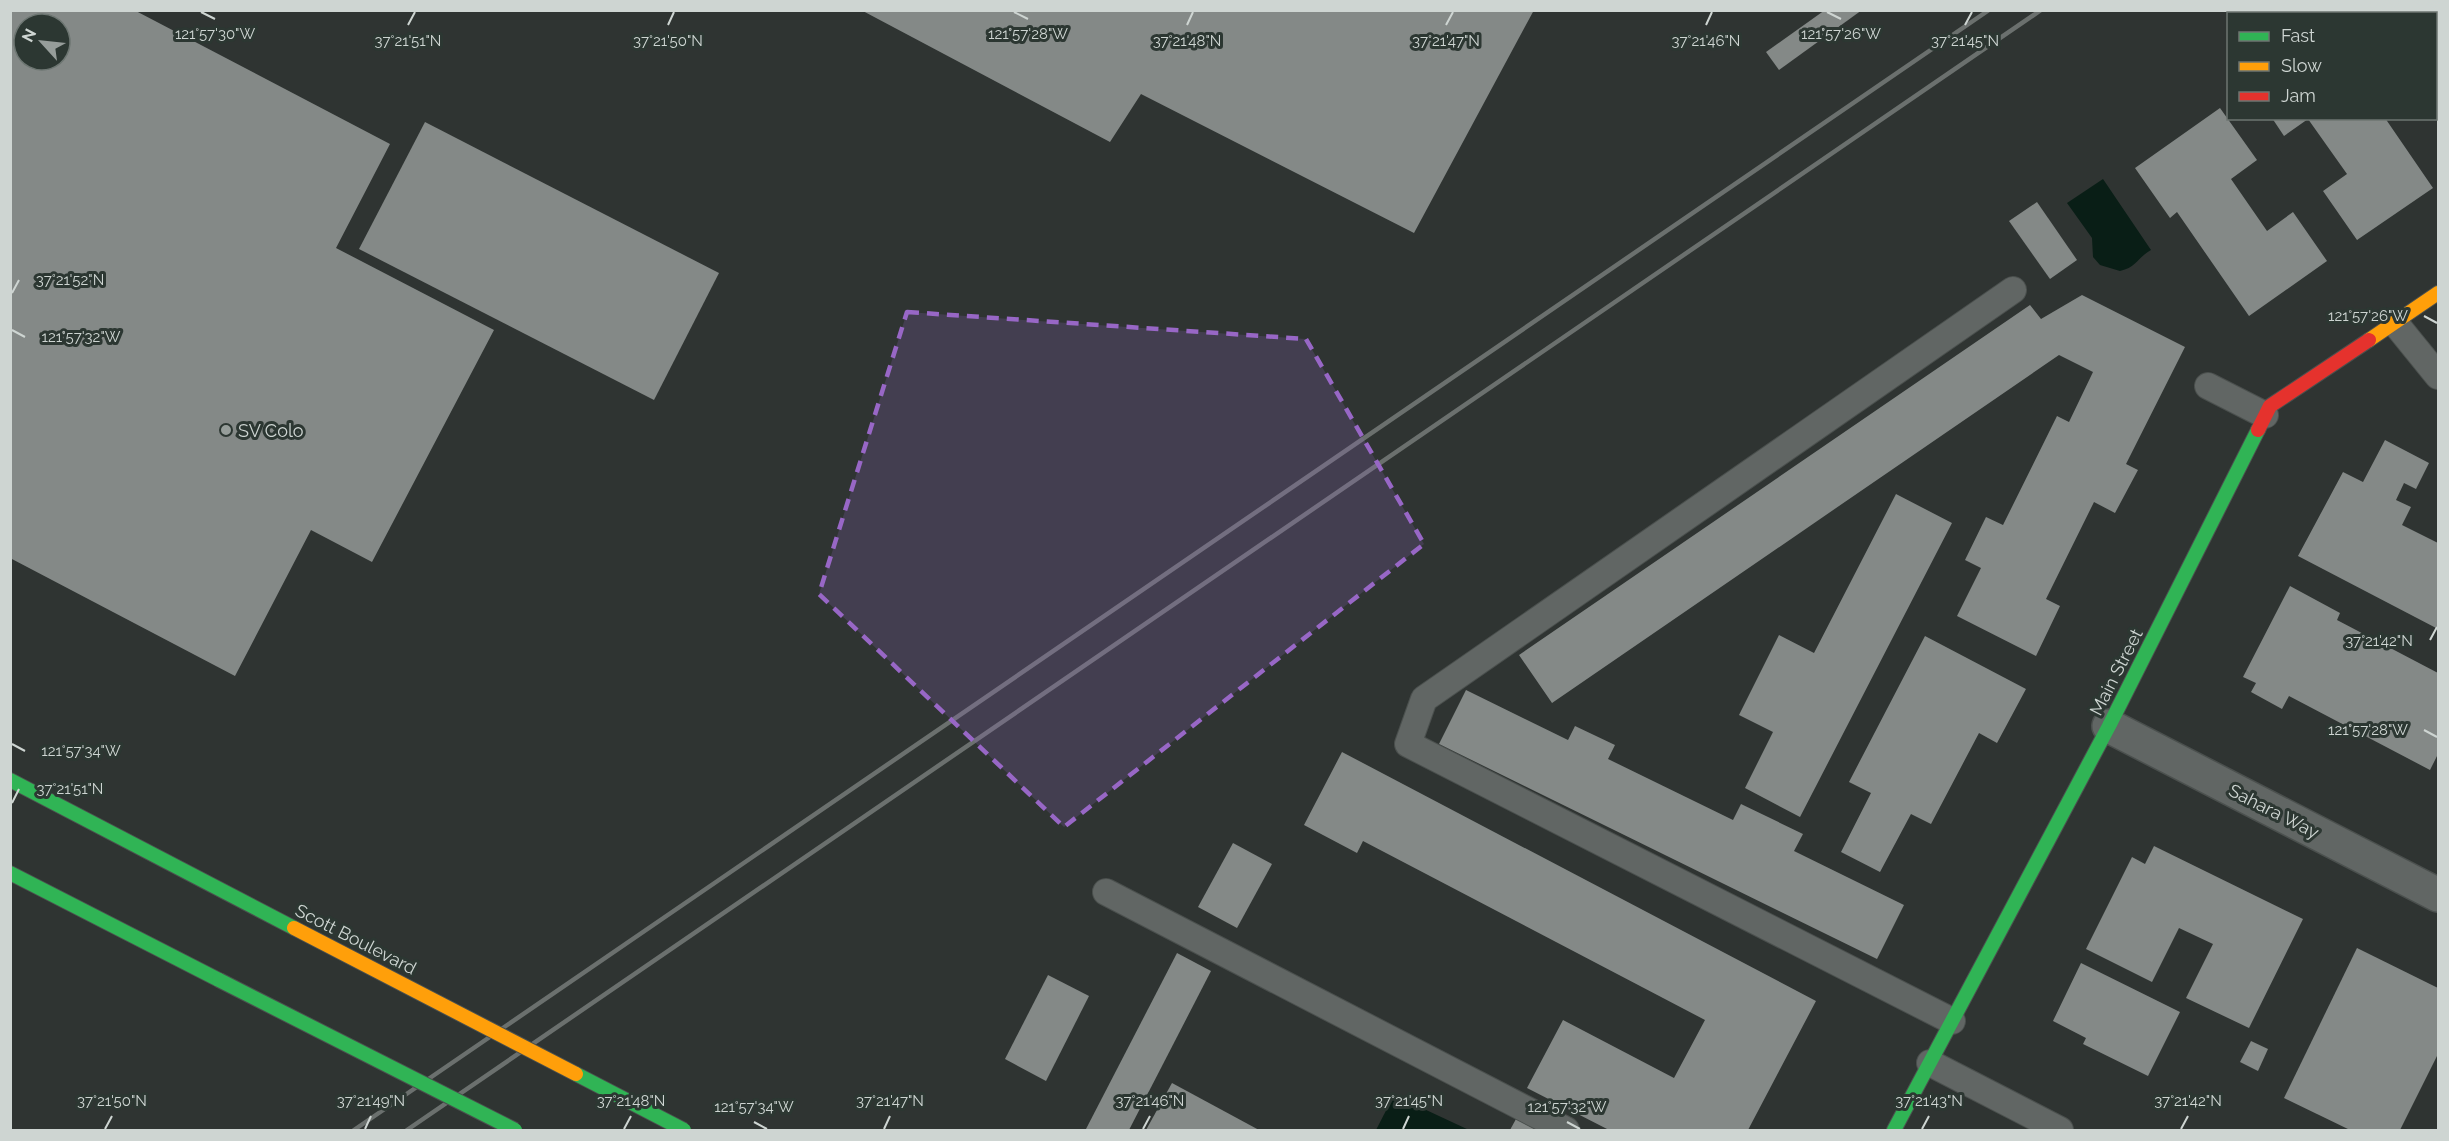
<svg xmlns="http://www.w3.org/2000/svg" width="2449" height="1141" font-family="Raleway,sans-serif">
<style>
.water{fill:#091e16}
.building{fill:#848987;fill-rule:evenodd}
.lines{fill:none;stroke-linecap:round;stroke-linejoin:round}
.lane-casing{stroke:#4b504e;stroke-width:28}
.street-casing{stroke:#4b504e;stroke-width:36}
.fast-casing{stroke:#4b504e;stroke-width:16}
.slow-casing{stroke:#4b504e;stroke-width:16}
.jam-casing{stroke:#4b504e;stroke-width:16}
.lane{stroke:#616664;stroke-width:26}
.street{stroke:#616664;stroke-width:33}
.fast{stroke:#30b455;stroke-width:14}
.slow{stroke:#ff9f0a;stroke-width:14}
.jam{stroke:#e5322d;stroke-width:14}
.rail{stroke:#6b706e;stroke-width:4.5}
.fast-bridge-casing{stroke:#4b504e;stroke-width:16;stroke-linecap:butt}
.slow-bridge-casing{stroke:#4b504e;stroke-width:16;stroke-linecap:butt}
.fast-bridge{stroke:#30b455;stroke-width:14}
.slow-bridge{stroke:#ff9f0a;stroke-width:14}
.marked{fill:#9867c6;fill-opacity:0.2;stroke:#9867c6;stroke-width:4.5;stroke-dasharray:12 8;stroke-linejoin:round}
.ticks{fill:none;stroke:#ced5d2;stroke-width:2}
.poi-dot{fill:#969d9a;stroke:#2c3732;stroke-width:2}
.labels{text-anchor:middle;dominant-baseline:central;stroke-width:6;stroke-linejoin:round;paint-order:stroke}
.poi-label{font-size:18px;fill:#ced5d2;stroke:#2c3732;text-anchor:start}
.street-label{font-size:18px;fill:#ced5d2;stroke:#2c3732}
.ticks-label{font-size:15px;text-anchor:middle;fill:#ced5d2;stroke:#2c3732;stroke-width:6;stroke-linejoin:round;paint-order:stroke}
</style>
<rect width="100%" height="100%" fill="#2f3432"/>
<g class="water">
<path d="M2103,179L2151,250C2137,258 2137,267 2120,271L2100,265L2093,257L2092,238L2067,203Z"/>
<polygon points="1394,1095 1469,1130 1376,1130"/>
</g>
<g class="building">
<path d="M10,10H134L390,144L336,248L494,330L372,562L311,530L235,676L10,558ZM24,24H60V60H24Z"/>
<polygon points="861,10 1534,10 1414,233 1141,94 1110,142"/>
<polygon points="1825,10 1862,10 1779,70 1766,52"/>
<polygon points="2362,10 2438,10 2438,111 2436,107 2436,14 2357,14"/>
<polygon points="2220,108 2257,160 2231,179 2267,231 2293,212 2327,261 2249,316 2177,212 2170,218 2135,168"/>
<polygon points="2272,118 2385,118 2433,188 2357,240 2323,191 2347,174 2308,119 2284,136"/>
<polygon points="425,122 719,273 654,400 359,249"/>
<polygon points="2037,202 2077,260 2050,279 2009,221"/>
<polygon points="2082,295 2185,347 2126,464 2138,470 2115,513 2094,502 2046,599 2060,606 2036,656 1957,616 1981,568 1965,560 1986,517 2003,525 2057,416 2069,422 2093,372 2059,355 1552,703 1519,655 2030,305 2041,319"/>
<polygon points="2385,440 2429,463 2416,489 2404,483 2396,500 2411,507 2402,525 2438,543 2438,629 2298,556 2343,472 2363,482"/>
<polygon points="1896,494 1952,523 1800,817 1745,788 1773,732 1739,715 1779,635 1814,653"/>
<polygon points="2290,586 2340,613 2337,620 2438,673 2438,754 2430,770 2289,696 2282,709 2251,692 2256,683 2243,677"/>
<polygon points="1925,636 2026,689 1997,743 1979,733 1931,824 1911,814 1880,872 1841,852 1871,793 1849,782"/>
<polygon points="1466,690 1568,740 1575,726 1615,745 1608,759 1733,820 1741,804 1803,834 1794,851 1904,905 1877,959 1439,744"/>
<polygon points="1342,752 1816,1001 1748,1130 1609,1130 1527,1088 1563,1020 1674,1078 1705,1020 1363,841 1357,853 1304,825"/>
<polygon points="1233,843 1272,864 1237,928 1198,907"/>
<polygon points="2154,846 2303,919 2249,1028 2186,998 2213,944 2179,928 2152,982 2086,949 2132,857 2145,864"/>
<polygon points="2357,948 2438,988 2438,1054 2400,1130 2350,1130 2284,1098"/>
<polygon points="1177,953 1211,971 1129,1130 1089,1130 1086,1129"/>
<polygon points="2081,963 2180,1012 2148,1076 2083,1044 2086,1038 2053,1021"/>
<polygon points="1048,975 1089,996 1046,1081 1005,1059"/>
<polygon points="2251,1041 2268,1049 2258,1071 2240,1062"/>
<polygon points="1172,1083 1259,1130 1146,1130"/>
<polygon points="1516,1119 1537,1130 1510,1130"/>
</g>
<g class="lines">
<g class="lane-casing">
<g id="lane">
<polyline points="2395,323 2438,376"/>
<polyline points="2208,386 2265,415"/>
<polyline points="1106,892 1566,1130"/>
<polyline points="1952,1021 1408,744 1424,699 2013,290"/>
<polyline points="1930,1063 2060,1130"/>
</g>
</g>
<g class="street-casing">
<polyline id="street" points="2109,726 2438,895"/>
</g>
<g class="fast-casing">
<g id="fast">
<polyline points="10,780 294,928"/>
<polyline points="10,873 219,980"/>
<polyline points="1894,1130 2109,726 2258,430"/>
</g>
</g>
<g class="slow-casing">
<polyline id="slow" points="2369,340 2438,293"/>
</g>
<g class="jam-casing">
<polyline id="jam" points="2258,430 2270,406 2369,340"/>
</g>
<use href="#lane" class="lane"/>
<use href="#street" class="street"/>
<use href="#fast" class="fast"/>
<use href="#slow" class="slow"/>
<use href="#jam" class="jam"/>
<g class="rail">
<polyline points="354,1130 1989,10"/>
<polyline points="407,1130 2041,10"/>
</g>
<g class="fast-bridge-casing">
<g id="fast-bridge">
<polyline points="219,980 515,1130"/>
<polyline points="576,1074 684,1130"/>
</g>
</g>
<g class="slow-bridge-casing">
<polyline id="slow-bridge" points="294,928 576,1074"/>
</g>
<use href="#fast-bridge" class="fast-bridge"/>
<use href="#slow-bridge" class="slow-bridge"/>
</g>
<path class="marked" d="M907,312L1306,339L1424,544L1064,827L819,594Z"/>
<path class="ticks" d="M201,12L215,19M1014,12L1028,19M1827,12L1841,19M408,25L415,12M668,25L674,12M1187,25L1193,12M1446,25L1453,12M1706,25L1712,12M1965,25L1972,12M12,293L19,280M2424,316L2437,323M12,330L25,337M2430,640L2437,627M2424,730L2437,737M12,744L25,751M12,803L19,789M754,1122L767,1129M1567,1122L1580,1129M105,1129L112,1116M365,1129L371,1116M624,1129L631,1116M884,1129L890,1116M1143,1129L1150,1116M1403,1129L1409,1116M1922,1129L1929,1116M2181,1129L2188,1116"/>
<circle class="poi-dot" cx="226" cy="430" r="6"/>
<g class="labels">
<g class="poi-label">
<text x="238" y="430">SV Colo</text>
</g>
<g class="street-label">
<text transform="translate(2116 672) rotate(-63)">Main Street</text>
<text transform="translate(2274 811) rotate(27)">Sahara Way</text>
<text transform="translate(356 939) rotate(27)">Scott Boulevard</text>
</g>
</g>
<g class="ticks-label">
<text x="215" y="39">121°57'30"W</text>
<text x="1028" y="39">121°57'28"W</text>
<text x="1841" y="39">121°57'26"W</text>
<text x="408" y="46">37°21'51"N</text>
<text x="668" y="46">37°21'50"N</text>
<text x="1187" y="46">37°21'48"N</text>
<text x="1446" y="46">37°21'47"N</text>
<text x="1706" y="46">37°21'46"N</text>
<text x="1965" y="46">37°21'45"N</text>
<text x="70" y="285">37°21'52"N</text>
<text x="2368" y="321">121°57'26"W</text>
<text x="81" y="342">121°57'32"W</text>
<text x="2379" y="646">37°21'42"N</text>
<text x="2368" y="735">121°57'28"W</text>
<text x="81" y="756">121°57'34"W</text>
<text x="70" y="794">37°21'51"N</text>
<text x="112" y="1106">37°21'50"N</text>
<text x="371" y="1106">37°21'49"N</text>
<text x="631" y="1106">37°21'48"N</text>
<text x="890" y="1106">37°21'47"N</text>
<text x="1150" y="1106">37°21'46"N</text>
<text x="1409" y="1106">37°21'45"N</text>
<text x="1929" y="1106">37°21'43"N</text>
<text x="2188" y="1106">37°21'42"N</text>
<text x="754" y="1112">121°57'34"W</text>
<text x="1567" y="1112">121°57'32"W</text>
</g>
<rect width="2449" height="1141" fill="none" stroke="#ced5d2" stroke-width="24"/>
<rect x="2227" y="12" width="210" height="108" fill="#2c3732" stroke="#6d7672" stroke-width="1.5"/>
<rect x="2239" y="32" width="30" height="9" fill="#30b455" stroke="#6d7672" stroke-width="1.5"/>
<text x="2281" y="42" font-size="18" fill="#ced5d2">Fast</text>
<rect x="2239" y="62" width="30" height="9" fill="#ff9f0a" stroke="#6d7672" stroke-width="1.5"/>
<text x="2281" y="72" font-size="18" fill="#ced5d2">Slow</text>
<rect x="2239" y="92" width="30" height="9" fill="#e5322d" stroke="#6d7672" stroke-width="1.5"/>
<text x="2281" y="102" font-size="18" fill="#ced5d2">Jam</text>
<g transform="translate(42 42) rotate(297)"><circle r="28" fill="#2c3732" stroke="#6d7672" stroke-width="1.5"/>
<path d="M0-4.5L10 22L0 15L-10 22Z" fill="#969d9a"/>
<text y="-9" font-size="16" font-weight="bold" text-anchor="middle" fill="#ced5d2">N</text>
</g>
</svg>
